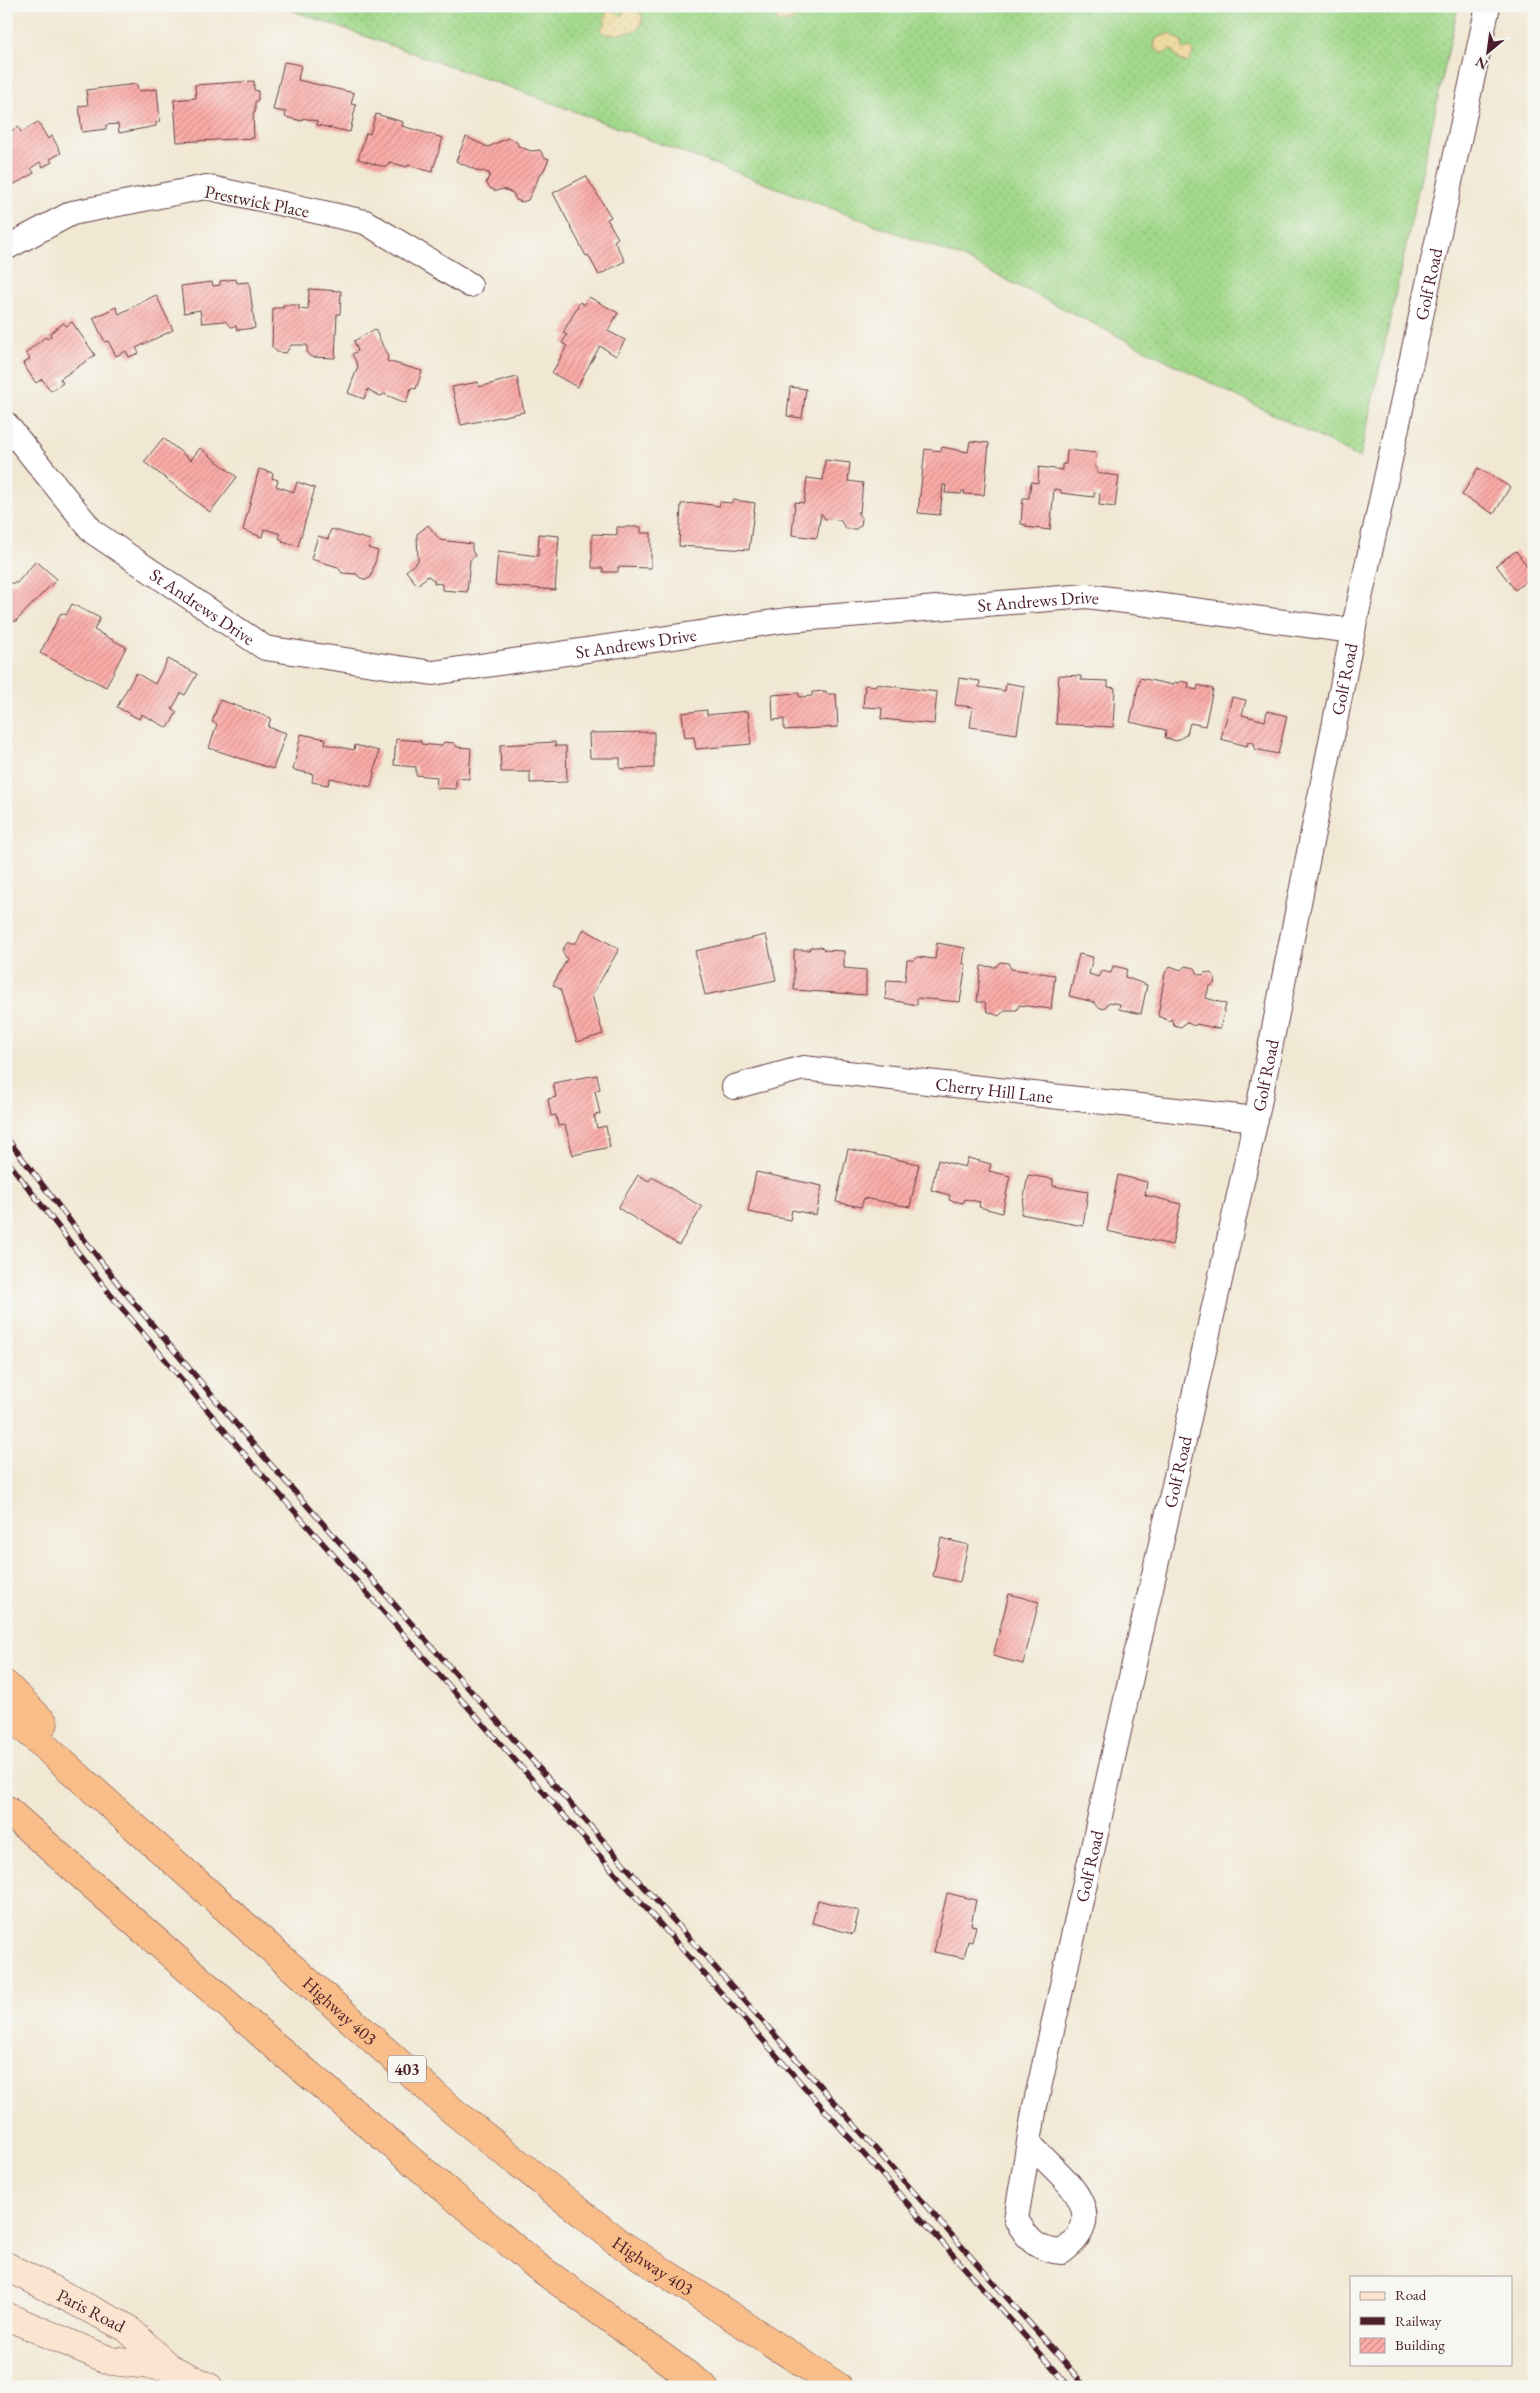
<svg xmlns="http://www.w3.org/2000/svg" width="1540" height="2393" font-family="'EB Garamond',serif">
<style>
.grass{fill:url(#grass-dots);stroke:#767c5a}
.sand{fill:url(#sand-dots);stroke:#9c7c64}
.building{fill:url(#building-hatch)}
.lines{fill:none;stroke-linecap:round;stroke-linejoin:round}
.street-casing{stroke:#633d44;stroke-width:26}
.secondary-casing{stroke:#633d44;stroke-width:29}
.highway-casing{stroke:#633d44;stroke-width:29}
.street{stroke:#fff;stroke-width:24}
.secondary{stroke:#fce5d0;stroke-width:28}
.highway{stroke:#f8bd89;stroke-width:28}
.rail-casing{stroke:#4a1f2b;stroke-width:5.5}
.rail{stroke:#f6f6f2;stroke-width:4;stroke-dasharray:11;stroke-linecap:butt}
.labels{text-anchor:middle;dominant-baseline:central;stroke-width:4;stroke-linejoin:round;paint-order:stroke}
.shield{fill:#f6f6f2;stroke:#7e6067;stroke-width:1}
.shield-label{font-size:16px;font-weight:bold;fill:#4a1f2b}
.street-label{font-size:18px;fill:#4a1f2b;stroke:#f6f6f2}
</style>
<defs>
<pattern id="grass-dots" width="8" height="8" patternUnits="userSpaceOnUse" patternTransform="scale(1.25)"><rect width="8" height="8" fill="#a1d88a"/><path d="M2 2h.1M6 6h.1" fill="none" stroke="#8cb977" stroke-width="1.8" stroke-linecap="round"/></pattern>
<pattern id="sand-dots" width="8" height="8" patternUnits="userSpaceOnUse" patternTransform="scale(1.25)"><rect width="8" height="8" fill="#eeda9e"/><path d="M2 2h.1M6 6h.1" fill="none" stroke="#cebb88" stroke-width="1.8" stroke-linecap="round"/></pattern>
<pattern id="building-hatch" width="6" height="6" patternUnits="userSpaceOnUse" patternTransform="scale(1.25)"><rect width="6" height="6" fill="#fbaca8"/><path d="M-1 1l2-2M0 6l6-6M5 7l2-2" fill="none" stroke="#cd8b89"/></pattern>
</defs>
<rect width="100%" height="100%" fill="#f6f6f2"/>
<filter id="ink" filterUnits="userSpaceOnUse"><feTurbulence type="fractalNoise" baseFrequency=".02" numOctaves="2"/><feDisplacementMap in="SourceGraphic" scale="10" xChannelSelector="R" yChannelSelector="G"/><feConvolveMatrix kernelMatrix="1 2 1 2 8 2 1 2 1" color-interpolation-filters="sRGB"/></filter>
<filter id="wash" filterUnits="userSpaceOnUse"><feTurbulence type="fractalNoise" baseFrequency=".0096" numOctaves="4" result="noise"/><feDisplacementMap in="SourceGraphic" scale="20" xChannelSelector="R" yChannelSelector="G"/><feGaussianBlur stdDeviation="1.12" result="paint"/><feColorMatrix in="noise" values="0 0 0 0 0 0 0 0 0 0 0 0 0 0 0 0 0 1.4 0 .05"/><feComposite in="paint" operator="in"/></filter>
<g filter="url(#wash)">
<rect width="100%" height="100%" fill="#f1e8d3"/>
<polygon class="grass" points="280,6 1458,6 1360,458 963,258 520,91"/>
<g class="sand">
<path d="M631,6L643,16L639,29C630,32 606,40 601,29L606,23L604,19L607,10L612,9L622,16L626,8Z"/>
<polygon points="752,6 795,6 797,14 792,21 785,23 776,20 775,12 758,15"/>
<polygon points="1169,33 1182,42 1183,49 1190,48 1194,52 1188,63 1179,60 1172,49 1162,54 1154,48 1156,39"/>
</g>
<g id="blocks">
<g class="building">
<polygon points="284,62 301,65 298,80 354,93 351,104 356,105 350,132 317,125 317,121 303,118 302,121 285,117 286,112 273,110"/>
<polygon points="254,81 254,90 258,91 258,100 255,102 255,113 253,113 254,138 177,142 174,100 196,98 195,85"/>
<polygon points="137,84 138,91 157,89 160,121 156,122 156,126 119,133 118,124 106,125 106,129 82,132 79,106 88,105 86,90"/>
<polygon points="376,114 403,122 402,126 443,138 432,172 408,165 407,167 389,162 388,166 381,166 358,159 366,133 370,134"/>
<polygon points="38,122 48,139 52,136 61,153 50,159 52,162 43,167 40,162 31,168 34,173 6,189 6,139 8,138 6,134 18,127 21,132"/>
<polygon points="466,137 488,147 508,138 517,142 518,146 531,151 540,150 544,157 549,159 543,172 540,174 528,200 522,202 516,200 513,193 503,189 496,191 490,188 486,183 490,174 483,171 480,172 456,161"/>
<polygon points="586,176 611,217 607,219 618,238 614,241 625,261 599,275 588,255 586,256 553,193"/>
<polygon points="236,279 237,283 249,282 255,328 237,330 236,326 231,327 225,321 202,323 200,310 184,313 181,286 212,282 213,286 220,285 220,281"/>
<polygon points="309,289 341,291 340,314 337,314 335,358 311,357 307,353 307,345 291,345 286,353 277,352 272,347 273,308 283,308 283,305 299,305 299,309 308,310"/>
<polygon points="156,295 173,330 136,348 139,353 129,357 126,351 116,356 108,341 105,342 93,318 116,307 119,314"/>
<polygon points="589,297 618,313 608,331 625,340 616,356 600,346 577,387 552,373 567,346 562,343 567,335 563,333 580,302 584,305"/>
<polygon points="72,322 95,355 60,379 63,383 51,391 42,379 36,383 23,364 30,359 26,353 45,337 47,339 51,336 50,333 64,323 66,326"/>
<polygon points="375,329 388,357 387,361 422,371 416,389 411,388 406,403 384,394 381,396 375,394 368,389 364,399 348,393 358,366 352,354 358,351 354,341"/>
<polygon points="517,377 524,412 461,425 452,387 478,382 479,387"/>
<polygon points="790,387 806,389 802,418 787,416"/>
<polygon points="163,438 191,460 200,448 237,477 210,512 144,462"/>
<polygon points="970,441 989,443 984,495 964,494 965,491 962,491 961,494 945,493 946,485 943,485 940,515 918,513 925,449 941,451 942,447 968,452"/>
<polygon points="1067,450 1096,453 1095,468 1097,468 1097,473 1119,476 1115,507 1099,505 1100,494 1094,493 1094,497 1061,493 1061,490 1054,489 1050,530 1026,527 1027,525 1021,524 1023,498 1029,498 1031,482 1038,483 1039,467 1062,470 1062,464 1066,464"/>
<polygon points="825,460 850,463 848,481 863,483 860,512 857,512 862,519 861,525 856,529 846,529 840,520 825,519 821,513 817,538 792,535 795,502 804,503 807,478 823,480"/>
<polygon points="1478,468 1510,487 1494,514 1462,495"/>
<polygon points="259,469 273,473 272,478 278,480 276,486 294,492 297,482 315,488 298,546 282,542 283,540 279,538 281,534 264,529 262,537 243,530"/>
<polygon points="733,500 755,503 749,550 679,546 681,504 697,503 719,506 720,502 731,503"/>
<polygon points="428,525 440,540 472,544 472,550 475,556 470,560 467,592 442,590 442,584 434,583 434,580 428,576 417,585 406,571 418,561 417,534"/>
<polygon points="617,527 641,527 641,533 651,533 651,568 618,567 618,572 603,572 603,568 592,568 592,534 617,535"/>
<polygon points="331,529 370,540 368,548 378,551 371,577 366,580 359,577 357,574 342,573 338,567 311,559 318,536 328,539"/>
<polygon points="539,534 559,536 555,590 495,585 498,551 538,556"/>
<polygon points="1516,551 1534,575 1515,590 1496,565"/>
<polygon points="36,561 57,579 15,622 6,614 6,581 9,583 17,583"/>
<polygon points="72,604 100,618 94,630 126,647 106,687 40,653 61,613 66,615"/>
<polygon points="168,659 197,674 185,695 181,693 172,709 177,712 168,728 141,714 139,719 117,707 136,673 155,684"/>
<polygon points="1059,675 1081,676 1081,680 1108,681 1108,687 1115,688 1113,727 1056,724"/>
<polygon points="959,678 980,681 979,687 1005,691 1006,683 1024,686 1017,734 970,727 973,707 955,705"/>
<polygon points="1140,678 1173,685 1174,682 1179,683 1180,681 1189,683 1188,688 1197,690 1198,685 1213,689 1205,726 1190,723 1187,734 1177,741 1165,738 1166,730 1130,722"/>
<polygon points="876,684 937,692 934,724 881,719 882,708 863,707 865,685 876,686"/>
<polygon points="826,691 826,694 836,694 838,727 784,730 784,719 773,720 772,695 799,693 799,697 812,696 812,692"/>
<polygon points="1232,697 1246,700 1242,715 1265,721 1267,711 1287,716 1278,754 1255,749 1254,743 1248,742 1247,746 1221,739"/>
<polygon points="220,700 271,718 268,727 286,733 273,769 209,748 217,724 212,722"/>
<polygon points="707,710 707,715 748,711 751,744 696,749 694,737 685,738 682,713"/>
<polygon points="654,732 654,768 620,769 620,758 590,758 589,733"/>
<polygon points="301,734 326,739 325,744 354,750 355,745 379,751 371,787 330,778 328,785 312,782 313,774 293,770"/>
<polygon points="396,739 421,741 421,744 441,746 444,742 454,743 457,747 471,748 469,779 456,778 456,789 436,788 437,777 416,775 416,767 394,765"/>
<polygon points="555,742 555,746 566,746 567,782 530,783 530,772 501,772 500,745"/>
<polygon points="584,929 619,949 592,995 603,1034 577,1042 560,989 553,985 567,959 562,951 567,943 576,943"/>
<polygon points="766,935 776,980 705,995 695,951"/>
<polygon points="937,943 965,948 963,964 966,964 960,1002 917,998 917,1005 885,999 887,980 905,981 907,960 914,960 917,957 935,959"/>
<polygon points="811,947 821,947 824,950 844,951 844,968 866,970 866,995 794,990 794,950 809,950"/>
<polygon points="1079,954 1093,957 1089,974 1099,977 1101,971 1111,973 1113,966 1127,969 1125,977 1147,985 1141,1014 1119,1009 1120,1004 1109,1002 1104,1009 1098,1007 1094,1002 1069,996"/>
<polygon points="1000,962 1008,963 1011,969 1055,975 1051,1009 1019,1005 1017,1010 1005,1010 999,1016 987,1011 985,1002 977,1002 981,966 996,967"/>
<polygon points="1170,966 1181,970 1185,966 1195,968 1198,974 1203,975 1206,972 1212,974 1215,979 1214,984 1209,987 1206,998 1226,1004 1220,1029 1196,1024 1194,1026 1186,1022 1181,1027 1174,1025 1171,1019 1169,1021 1158,1016 1165,973"/>
<polygon points="597,1075 600,1089 595,1091 600,1114 594,1115 597,1128 606,1126 610,1147 573,1155 565,1125 558,1126 556,1115 551,1116 548,1099 556,1097 553,1083"/>
<polygon points="848,1149 919,1164 910,1207 864,1198 861,1207 836,1202"/>
<polygon points="968,1158 991,1164 989,1171 1010,1176 1002,1213 979,1207 980,1202 964,1199 963,1203 949,1200 950,1195 931,1190 938,1160 965,1167"/>
<polygon points="756,1172 822,1186 816,1215 792,1210 790,1220 748,1212"/>
<polygon points="638,1175 649,1181 652,1177 702,1207 679,1245 618,1208"/>
<polygon points="1028,1175 1053,1179 1053,1186 1088,1192 1083,1226 1021,1214"/>
<polygon points="1118,1175 1147,1182 1145,1195 1181,1204 1172,1245 1107,1231"/>
<polygon points="941,1538 968,1545 960,1582 933,1576"/>
<polygon points="1009,1594 1039,1602 1023,1664 993,1656"/>
<polygon points="947,1893 976,1900 971,1925 976,1926 972,1942 968,1941 964,1958 934,1952"/>
<polygon points="818,1900 859,1911 853,1934 812,1923"/>
</g>
</g>
</g>
<g filter="url(#ink)">
<use href="#blocks" fill-opacity="0" stroke="#633d44" stroke-width="1"/>
<g class="lines">
<g class="street-casing">
<g id="street">
<polyline points="6,248 72,213 206,187 365,222 470,285"/>
<path id="s1" d="M6,424L93,532L265,648L433,673L787,620L1087,596L1353,631"/>
<path id="s2" d="M734,1087L803,1068L1256,1119"/>
<path id="s3" d="M1029,2143C1059,2176 1116,2212 1062,2252C1036,2250 1028,2240 1016,2219L1035,2106L1256,1119L1353,631L1488,6"/>
</g>
</g>
<g class="secondary-casing">
<g id="secondary">
<path id="s4" d="M6,2266L127,2328L168,2367L209,2387"/>
<polyline points="6,2316 111,2361 168,2367"/>
</g>
</g>
<g class="highway-casing">
<g id="highway">
<polyline points="6,1685 44,1723"/>
<path id="s5" d="M6,1712L453,2111L618,2242L839,2387"/>
<polyline points="6,1809 274,2045 534,2264 704,2387"/>
</g>
</g>
<use href="#street" class="street"/>
<use href="#secondary" class="secondary"/>
<use href="#highway" class="highway"/>
<g class="rail-casing">
<g id="rail">
<polyline points="6,1137 119,1285 258,1450 1086,2387"/>
<polyline points="6,1159 110,1294 251,1462 1070,2387"/>
</g>
</g>
<use href="#rail" class="rail"/>
</g>
</g>
<g class="labels">
<rect class="shield" x="388" y="2055.5" width="38" height="27" rx="4"/>
<g class="shield-label">
<text x="407" y="2069">403</text>
</g>
<g class="street-label">
<text transform="translate(257 201) rotate(11)">Prestwick Place</text>
<text stroke="none"><textPath href="#s3" startOffset="2176">Golf Road</textPath></text>
<text stroke="none"><textPath href="#s1" startOffset="1126">St Andrews Drive</textPath></text>
<text stroke="none"><textPath href="#s1" startOffset="271">St Andrews Drive</textPath></text>
<text stroke="none"><textPath href="#s1" startOffset="721">St Andrews Drive</textPath></text>
<text stroke="none"><textPath href="#s3" startOffset="1772">Golf Road</textPath></text>
<text stroke="none"><textPath href="#s3" startOffset="1368">Golf Road</textPath></text>
<text stroke="none"><textPath href="#s2" startOffset="264">Cherry Hill Lane</textPath></text>
<text stroke="none"><textPath href="#s3" startOffset="962">Golf Road</textPath></text>
<text stroke="none"><textPath href="#s3" startOffset="558">Golf Road</textPath></text>
<text stroke="none"><textPath href="#s5" startOffset="448">Highway 403</textPath></text>
<text stroke="none"><textPath href="#s5" startOffset="852">Highway 403</textPath></text>
<text stroke="none"><textPath href="#s4" startOffset="96">Paris Road</textPath></text>
</g>
</g>
<rect width="1540" height="2393" fill="none" stroke="#f6f6f2" stroke-width="25"/>
<rect x="1350" y="2276" width="162" height="90" fill="#f6f6f2" stroke="#b1a0a2"/>
<rect x="1360" y="2292" width="25" height="8" fill="#fce5d0" stroke="#b1a0a2"/>
<text x="1395" y="2300" font-size="15" fill="#4a1f2b">Road</text>
<rect x="1360" y="2317" width="25" height="8" fill="#4a1f2b" stroke="#b1a0a2"/>
<text x="1395" y="2326" font-size="15" fill="#4a1f2b">Railway</text>
<rect x="1360" y="2338" width="25" height="15" fill="url(#building-hatch)" stroke="#b1a0a2"/>
<text x="1395" y="2350" font-size="15" fill="#4a1f2b">Building</text>
<g transform="translate(1488 52) rotate(209)" stroke="#f6f6f2" stroke-width="4" paint-order="stroke">
<path d="M0-4L9 19L0 12L-9 19Z" fill="#4a1f2b"/>
<text y="-8" font-size="14" font-weight="bold" text-anchor="middle" fill="#4a1f2b">N</text>
</g>
</svg>
